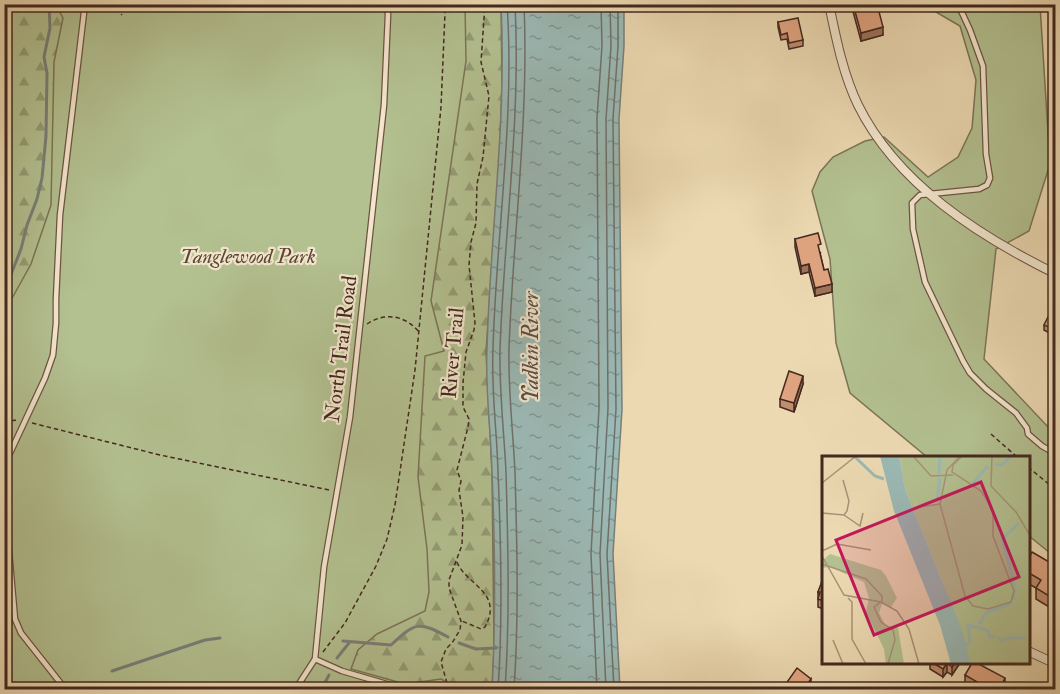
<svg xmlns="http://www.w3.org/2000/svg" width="1060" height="694" font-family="'IM FELL Double Pica',serif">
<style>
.green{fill:#b3c090;stroke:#7b7457;stroke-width:1.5}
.forest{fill:url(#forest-firs);stroke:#7b7457;stroke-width:1.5}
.water{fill:url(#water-ripples);stroke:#787f79;stroke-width:1.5}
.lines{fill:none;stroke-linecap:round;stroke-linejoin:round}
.shore{stroke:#6f706a;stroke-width:1.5}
.stream{stroke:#787f79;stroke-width:3}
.service-casing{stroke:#6d5443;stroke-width:7}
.minor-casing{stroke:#6d5443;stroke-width:10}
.path{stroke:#43281e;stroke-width:1.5;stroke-dasharray:4.5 3;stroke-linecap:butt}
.service{stroke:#f3e6cd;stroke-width:4.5}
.minor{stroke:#f3e6cd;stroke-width:8}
.wall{fill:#c18d6f;stroke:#43281e;stroke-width:1.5}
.shaded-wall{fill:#9d735a;stroke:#43281e;stroke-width:1.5}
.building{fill:#e0a481;stroke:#43281e;stroke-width:1.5}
.labels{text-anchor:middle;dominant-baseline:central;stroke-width:4.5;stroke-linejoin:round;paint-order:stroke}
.park-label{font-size:21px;font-style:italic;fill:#594635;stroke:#f3e6cd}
.street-label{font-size:21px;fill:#43281e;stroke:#f3e6cd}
.water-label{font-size:22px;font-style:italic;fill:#594c44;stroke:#f3e6cd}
.inset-river{fill:none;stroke:#9bb9b5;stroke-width:3}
.inset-road{fill:none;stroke:#a89277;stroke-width:1.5}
.view{fill:#c2185b;fill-opacity:0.15;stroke:#c2185b;stroke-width:3}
.inset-edge{fill:none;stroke:#43281e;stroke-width:3}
</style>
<defs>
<pattern id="forest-firs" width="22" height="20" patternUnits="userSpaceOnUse" patternTransform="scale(1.5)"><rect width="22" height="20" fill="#b3c090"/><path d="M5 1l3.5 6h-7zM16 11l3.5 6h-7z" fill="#939c75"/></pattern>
<pattern id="water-ripples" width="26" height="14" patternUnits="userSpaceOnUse" patternTransform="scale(1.5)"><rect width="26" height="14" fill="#9bb9b5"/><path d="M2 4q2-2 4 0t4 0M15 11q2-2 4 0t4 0" fill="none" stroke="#809693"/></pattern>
</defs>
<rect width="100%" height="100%" fill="#ecd9b2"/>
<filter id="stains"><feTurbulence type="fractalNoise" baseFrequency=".00333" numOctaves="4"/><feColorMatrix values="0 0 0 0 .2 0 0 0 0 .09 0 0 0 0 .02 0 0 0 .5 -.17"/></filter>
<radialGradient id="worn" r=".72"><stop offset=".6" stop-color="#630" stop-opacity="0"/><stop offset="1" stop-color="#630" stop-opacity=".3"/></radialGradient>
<g class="green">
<polygon points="4,5 501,5 492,689 5,689"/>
<polygon points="924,5 1040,5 1050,164 1029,231 996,249 984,359 1049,428 1055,432 1055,557 1029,536 1028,457 927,457 850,393 836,343 830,259 812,191 820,172 833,157 865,141 884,137 928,177 958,157 972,128 976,80 960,26"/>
</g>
<g class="forest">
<polygon points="5,4 56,5 63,18 54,62 51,205 31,264 5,311"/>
<polygon points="465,5 501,5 502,87 499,167 486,352 492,473 494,648 492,689 457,689 456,687 441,679 405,684 351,669 358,650 377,634 425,611 429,592 427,549 418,477 425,356 444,351 431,301 466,61"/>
</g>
<path class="water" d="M501,5H624V46L619,119L622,409L613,554L620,689H492C496,617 495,544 492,472C491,431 485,390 487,349C490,234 507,120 501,5Z"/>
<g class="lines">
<g class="shore">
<path d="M498,690C503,619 501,542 498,472C497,431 491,390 493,349C496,235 515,119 507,4"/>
<path d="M505,690C510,617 508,544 506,472C504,431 499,390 500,349C504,234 521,120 515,4"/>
<path d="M514,690C519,617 517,544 515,472C513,431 508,390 509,349C513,234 529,120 524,4"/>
<polyline points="597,690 591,554 599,408 597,118 602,46 601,4"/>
<polyline points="606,690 600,554 608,408 606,119 611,46 610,4"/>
<polyline points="614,690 607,554 616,409 613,119 618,46 618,4"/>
</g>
<g class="stream">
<polyline points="4,282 10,277 21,249 27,225 37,199 42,178 46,136 47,73 44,57 50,28 49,4"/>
<path d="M343,641L391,645C416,622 418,621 448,637"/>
<polyline points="459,643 476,649 496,648"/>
<polyline points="337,658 349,643"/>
<polyline points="112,671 205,640 220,638"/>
<polyline points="321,690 329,675"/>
</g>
<g class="service-casing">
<g id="service">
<polyline points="958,4 970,30 983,66 986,154 990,178 987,185 979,189 920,195 912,203 913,229 925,282 963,361 970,373 986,389 1016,413 1027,428 1028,434 1042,446 1056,454"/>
<polyline points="4,466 45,378 53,355 56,323 56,299 60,215 85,4"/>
<polyline points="4,495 15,619 21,633 66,690"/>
<polyline points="315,659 342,671 407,690"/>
<polyline points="295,690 315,659 324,567 350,417 384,105 388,15 387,4"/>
<polyline points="412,690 433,686 445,690"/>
</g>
</g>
<g class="minor-casing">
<g id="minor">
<path d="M829,4C836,38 843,74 858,105C897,184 979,236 1056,274"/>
<polyline points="1028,651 1056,664"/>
</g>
</g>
<g class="path">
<polyline points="110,4 122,15"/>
<path d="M367,324C385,312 405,315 419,332"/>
<polyline points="4,421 19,420"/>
<polyline points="32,423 160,455 329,490"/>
<polyline points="991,434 1017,457"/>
<polyline points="1028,467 1056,490"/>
<path d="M457,562C466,585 504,592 485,627L481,629L462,621"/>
<polyline points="323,652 345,623 376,566 387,539 395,505 415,370 441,107 445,13 442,4"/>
<polyline points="447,683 441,662 446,649 452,643 460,630 461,621 449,588 449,580 462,545 463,517 459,490 461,481 457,470 468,427 469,419 463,407 463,383 466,352 474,330 475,323 469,265 471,242 476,223 477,184 483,157 489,96 481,62 485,4"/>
</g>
<use href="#service" class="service"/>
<use href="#minor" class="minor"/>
</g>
<g class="wall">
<polygon points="852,4 877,4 883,35 861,41 852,8"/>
<polygon points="778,22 803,40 803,46 789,49 787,39 781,40 778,27"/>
<polygon points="795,239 821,253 820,253 824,270 832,292 815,296 809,272 801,274 795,247"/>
<polygon points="1056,314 1056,330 1053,335 1044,330 1044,325"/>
<polygon points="803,384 794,412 780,407 780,399"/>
<polygon points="1029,558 1056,566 1056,600 1053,599 1049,607 1036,599 1036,588 1029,584"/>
<polygon points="823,582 823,609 818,607 818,592"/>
<polygon points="930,663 960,663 952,675 947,672 943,677 930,669"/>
<polygon points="965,675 1005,687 1004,690 976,690 965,683"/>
<polygon points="811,684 807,690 785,690 785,685"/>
</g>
<g class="shaded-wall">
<polygon points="883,27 883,35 861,41 861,33"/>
<polygon points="809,264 809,272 801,274 801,266"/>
<polygon points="832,284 832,292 815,296 815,288"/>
<polygon points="803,376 803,384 794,412 794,403"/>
<polygon points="1053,588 1053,599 1049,607 1049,596"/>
<polygon points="947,663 947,672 943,677 943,669"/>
<polygon points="955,663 960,663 952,675 952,667"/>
<polygon points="1005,678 1005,687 1004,690 999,690"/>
<polygon points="811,679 811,684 807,690 803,690"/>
</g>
<g class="building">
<polygon points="853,4 877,4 883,27 861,33"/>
<polygon points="798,18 803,40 789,43 787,33 781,35 778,22"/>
<polygon points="818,233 821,244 818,245 824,270 828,269 832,284 815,288 809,264 801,266 795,239"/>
<polygon points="1051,311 1056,314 1056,324 1053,329 1044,325"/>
<polygon points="789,371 803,376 794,403 780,399"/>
<polygon points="1032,552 1056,566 1056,589 1053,588 1049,596 1036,588 1041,580 1029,573 1029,558"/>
<polygon points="822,581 823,582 823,601 818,599 820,592 818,592"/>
<polygon points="933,663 955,663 952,667 947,663 943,669"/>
<polygon points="972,663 977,663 1005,678 999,690 985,690 986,687 965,675"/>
<polygon points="797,668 811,679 803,690 800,690 796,687 793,690 791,690 785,685"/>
</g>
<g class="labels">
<g class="park-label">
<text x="248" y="256">Tanglewood Park</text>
</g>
<g class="street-label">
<text transform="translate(341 349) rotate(-83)">North Trail Road</text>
<text transform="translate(453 353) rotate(-85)">River Trail</text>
</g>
<g class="water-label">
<text transform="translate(531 347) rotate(-90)">Yadkin River</text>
</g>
</g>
<g transform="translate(822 456)">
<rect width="208" height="208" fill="#ecd9b2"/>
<path d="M77,0H208V208H149ZM8,98L59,114L64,120L75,142L69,151L60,148L57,157L64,170L76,172L82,208H64L62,193L44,156L47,142L42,126L8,111L0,112V105Z" fill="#b3c090"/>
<path d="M77,0L92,32L93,48L97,52L112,48L106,63L135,151L153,154L148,161L153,167L162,154L192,149L167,157L165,166L169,173L187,174L189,180L198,177L208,180L197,208H191L199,183L183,189L164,185L163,208H149L141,177L83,33ZM94,0H136L123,18L111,19ZM157,0H163L165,6L148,23L145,18ZM173,0H208V80L171,24ZM197,63L208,83V140L186,69ZM184,70L208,148V159L192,145L179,95V79Z" fill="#b3c090"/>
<path d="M58,0H77L83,33L141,177L149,208H129L118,169L72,55Z" fill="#9bb9b5"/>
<path class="inset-river" d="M33,1L53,20L62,23M173,8L180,9L189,0M117,18L118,0M151,27L166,10M115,46L118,22M191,144L193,130L180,83L197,67M157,168L164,157L190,147M176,181L180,185L186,182H204M142,191L148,185L146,169L165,174L168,181L174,180"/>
<path class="inset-road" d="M91,0L109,20L131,19M138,0L125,14L118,48L143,140L151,150L166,153L189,146L192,135L171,80V57L165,44L159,35L130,16L131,9L140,0M170,0L169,30L194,56L209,81M0,27L34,0M97,51L118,48M0,57L22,59L25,55L27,45L21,24M22,59L38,70L41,57M0,95L15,88L49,94M0,100L22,139L59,146L75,155L87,173L97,208M0,108L44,123L60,140V145L52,151L59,166L71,174L73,184L66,208M26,142L30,146V183L44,208M11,184L21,208"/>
<path class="view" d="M159,26L197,121L52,179L14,84Z"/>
<rect width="208" height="208" class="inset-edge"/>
</g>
<rect width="1060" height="694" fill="none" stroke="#ecd9b2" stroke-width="24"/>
<rect x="6" y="6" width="1048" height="682" fill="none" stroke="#43281e" stroke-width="3"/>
<rect x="12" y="12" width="1036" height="670" fill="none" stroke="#43281e" stroke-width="1.5"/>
<rect width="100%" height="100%" filter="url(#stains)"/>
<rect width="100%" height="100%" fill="url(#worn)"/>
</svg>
